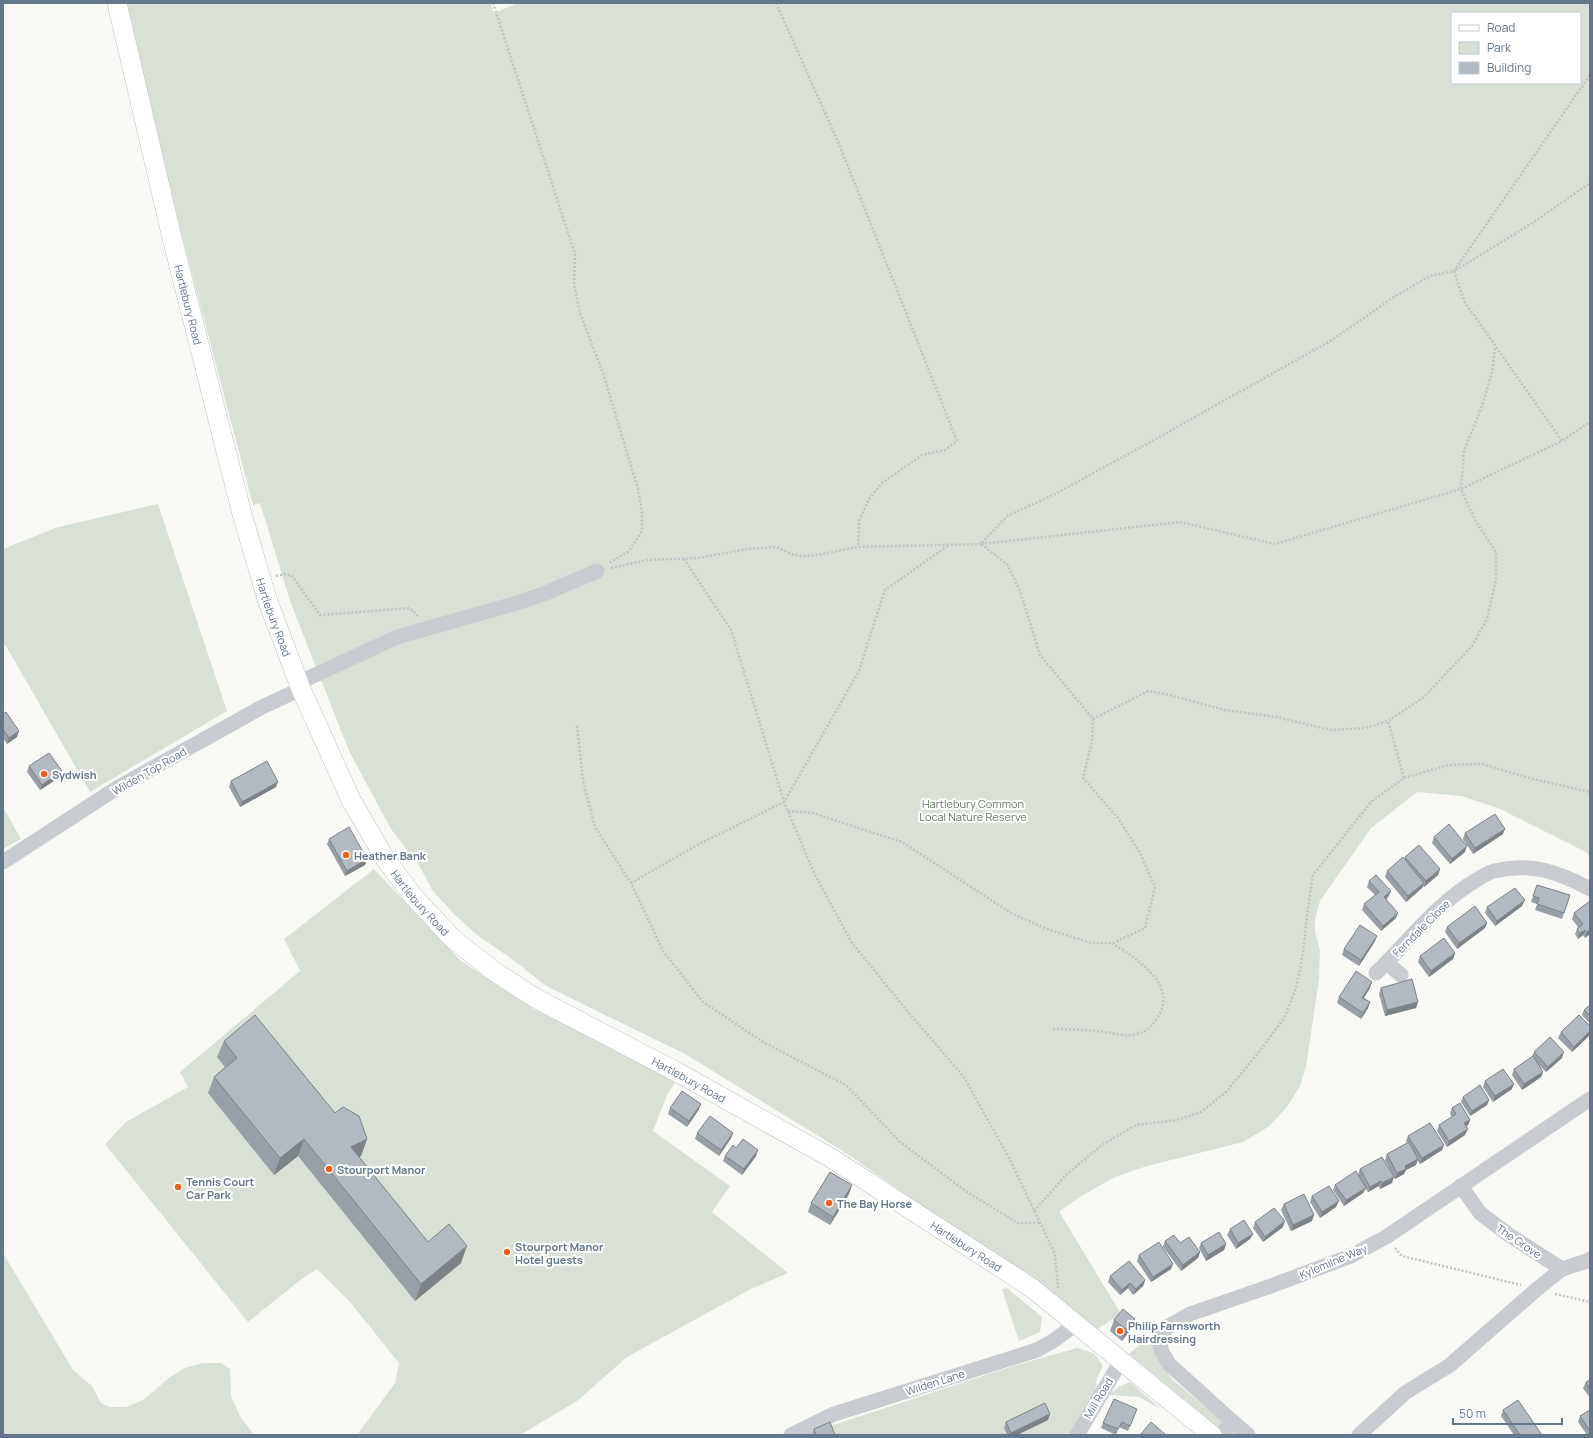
<svg xmlns="http://www.w3.org/2000/svg" width="1593" height="1438" font-family="Manrope,sans-serif">
<style>
.green{fill:#d9e1d6;fill-rule:evenodd}
.lines{fill:none;stroke-linecap:round;stroke-linejoin:round}
.major-casing{stroke:#bbbfc3;stroke-width:20}
.path{stroke:#c1c3c6;stroke-width:2.5;stroke-dasharray:2 2;stroke-linecap:butt}
.minor{stroke:#c8ccd0;stroke-width:15}
.major{stroke:#fff;stroke-width:19}
.wall{fill:#999fa6}
.shaded-wall{fill:#7d8287}
.building{fill:#b2b9c1;stroke:#7d8287}
.poi-dot{fill:#f55e19;stroke:#fff;stroke-width:1.5}
.labels{text-anchor:middle;dominant-baseline:central;stroke-width:4;stroke-linejoin:round;paint-order:stroke}
.street-label{font-size:11px;fill:#64768a;stroke:#fff}
.poi-label{font-size:11px;font-weight:bold;fill:#64768a;stroke:#fff;text-anchor:start}
.park-label{font-size:11px;fill:#637a60;stroke:#fff}
</style>
<rect width="100%" height="100%" fill="#f8f9f5"/>
<g class="green">
<path d="M126,3H490L494,13L518,3H1590V857L1586,852L1498,808L1461,796L1417,792L1371,828L1320,901L1315,920V931L1320,950L1319,979L1306,1067L1300,1086L1287,1107L1268,1127L1243,1142L1147,1166L1115,1177L1083,1195L1060,1211V1213L1121,1314L1096,1330L1005,1262L841,1150L685,1054L546,986L516,962L477,935L453,913L432,890L419,865L391,829L349,751L290,601L260,503L253,505L177,217ZM1452,13H1580V83H1452Z"/>
<polygon points="158,504 227,711 90,792 6,646 3,645 3,549 58,527"/>
<polygon points="3,807 21,839 3,849"/>
<polygon points="374,869 460,960 532,1008 676,1081 668,1093 653,1131 730,1186 712,1212 788,1273 751,1289 627,1357 577,1401 520,1435 357,1435 395,1383 399,1363 350,1302 317,1269 299,1281 248,1322 105,1144 126,1122 188,1087 180,1072 300,971 284,939"/>
<polygon points="3,1253 73,1370 92,1386 101,1403 110,1407 126,1407 143,1400 170,1377 185,1368 202,1363 221,1363 230,1369 231,1396 240,1416 254,1435 3,1435"/>
<polygon points="1007,1288 1042,1317 1040,1332 1019,1341 1002,1289"/>
<polygon points="1155,1331 1156,1356 1173,1380 1239,1435 1228,1435 1129,1354"/>
<polygon points="1077,1348 1094,1353 1103,1366 1097,1378 1093,1407 1077,1435 791,1435 812,1432 1016,1365"/>
<polygon points="1130,1382 1162,1410 1139,1397 1108,1395 1120,1386"/>
</g>
<g class="lines">
<g class="major-casing">
<g id="major">
<path id="s1" d="M117,3L173,242L242,514L267,599L301,689L351,800L386,860L413,896L453,939L495,972L537,999L677,1072L831,1158L1032,1288L1212,1435"/>
</g>
</g>
<g class="path">
<polyline points="493,3 575,254 574,284 580,313 603,373 638,489 642,512 642,531 629,551 609,563"/>
<polyline points="776,3 839,144 957,441 945,450 922,455 882,483 869,499 859,521 858,547"/>
<polyline points="1456,270 1534,222 1590,183"/>
<polyline points="1454,271 1590,75"/>
<polyline points="981,544 1180,522 1275,544 1461,489 1562,441"/>
<polyline points="684,559 731,630 784,802 814,873 852,943 908,1012 964,1077 1009,1158 1055,1254 1058,1288"/>
<polyline points="611,568 647,560 698,558 748,549 776,547 794,555 804,556 817,555 858,547 981,544 1007,516 1053,495 1154,440 1332,340 1394,297 1430,276 1454,271 1464,301 1562,441 1590,422"/>
<polyline points="276,576 285,574 292,576 320,615 410,608 419,617"/>
<polyline points="1093,719 1148,691 1165,694 1225,710 1276,717 1331,730 1365,728 1388,721 1424,697 1472,646 1487,619 1496,580 1496,552 1476,522 1461,489 1464,451 1481,409 1492,373 1495,347"/>
<polyline points="577,726 583,781 595,827 631,883 663,951 703,1002 763,1042 846,1085 900,1142 967,1192 1018,1223 1040,1223"/>
<polyline points="1404,778 1448,765 1482,764 1533,779 1590,792"/>
<polyline points="788,811 813,813 858,828 902,842 1011,913 1047,929 1091,943 1113,943 1145,928 1155,887 1140,853 1118,818 1083,778 1092,742 1093,719 1040,655 1020,591 1007,564 981,544"/>
<polyline points="631,883 697,845 784,802 859,671 885,590 949,545"/>
<path d="M1053,1029C1071,1029 1088,1030 1105,1032C1114,1033 1125,1037 1133,1035C1146,1032 1150,1029 1157,1018C1180,986 1136,958 1113,944"/>
<polyline points="1034,1211 1067,1174 1102,1145 1136,1125 1177,1120 1201,1112 1226,1092 1259,1052 1284,1018 1296,988 1303,953 1308,908 1313,875 1371,802 1404,778 1388,721"/>
<polyline points="1395,1248 1402,1256 1521,1285"/>
<polyline points="1555,1294 1590,1302"/>
</g>
<g class="minor">
<polyline points="298,683 397,637 517,603 546,593 597,571"/>
<polyline points="3,862 117,788 262,707 301,689"/>
<polyline points="1387,963 1401,975"/>
<path d="M1376,973C1409,941 1438,902 1478,879C1483,876 1489,872 1494,871C1530,862 1559,872 1590,889"/>
<polyline points="1461,1186 1480,1213 1509,1235 1562,1269 1587,1261 1590,1259"/>
<polyline points="1232,1421 1169,1364 1162,1352 1160,1344 1162,1335 1169,1326 1190,1314 1271,1286 1351,1256 1386,1237 1590,1099"/>
<polyline points="791,1435 834,1414 1037,1350 1053,1341 1076,1324"/>
<polyline points="1077,1435 1121,1361"/>
<polyline points="1222,1435 1232,1421 1248,1435"/>
<polyline points="1359,1435 1405,1393 1450,1365 1537,1289 1562,1269"/>
</g>
<use href="#major" class="major"/>
</g>
<g class="wall">
<polygon points="3,714 17,737 7,744 3,738"/>
<polygon points="29,766 62,771 60,777 40,790 27,772"/>
<polygon points="231,781 276,787 240,807 229,787"/>
<polygon points="1465,833 1503,834 1473,854 1463,839"/>
<polygon points="1434,837 1465,852 1450,864 1432,843"/>
<polygon points="329,839 367,859 365,865 345,876 327,844"/>
<polygon points="1405,857 1438,875 1424,887 1423,886 1422,888 1406,902 1385,877 1387,871 1405,859"/>
<polygon points="1369,881 1391,891 1388,897 1386,899 1396,918 1381,931 1362,910 1364,904 1375,895 1367,887"/>
<polygon points="1537,885 1564,913 1562,919 1535,910 1537,904 1531,902"/>
<polygon points="1590,901 1590,934 1585,938 1583,935 1578,939 1575,934 1577,929 1578,927 1572,919 1574,913"/>
<polygon points="1522,906 1495,926 1485,913 1487,907"/>
<polygon points="1487,923 1485,928 1457,949 1445,932 1447,927"/>
<polygon points="1375,941 1359,966 1342,955 1344,949"/>
<polygon points="1455,953 1453,959 1429,977 1418,962 1420,956"/>
<polygon points="1370,988 1364,998 1370,1002 1368,1008 1361,1019 1337,1003 1339,997"/>
<polygon points="1381,988 1418,1002 1416,1008 1385,1016 1379,994"/>
<polygon points="1590,1005 1590,1024 1582,1015 1584,1010"/>
<polygon points="1590,1026 1590,1035 1572,1052 1558,1038 1561,1032"/>
<polygon points="224,1041 335,1113 367,1139 361,1156 359,1157 428,1242 461,1263 415,1301 298,1156 274,1175 208,1093 214,1077 225,1067 217,1057"/>
<polygon points="1534,1052 1562,1058 1546,1072 1539,1065 1543,1072 1541,1077 1522,1090 1512,1075 1514,1069 1532,1057"/>
<polygon points="1485,1081 1512,1089 1493,1102 1483,1087"/>
<polygon points="1463,1097 1489,1100 1487,1105 1470,1116 1461,1102"/>
<polygon points="670,1108 699,1109 687,1127 668,1114"/>
<polygon points="1452,1108 1470,1120 1468,1125 1466,1126 1465,1135 1447,1147 1437,1131 1439,1125 1452,1117 1450,1114"/>
<polygon points="697,1133 733,1133 731,1138 719,1156 695,1139"/>
<polygon points="1408,1136 1442,1150 1420,1164 1417,1160 1416,1165 1406,1170 1404,1174 1395,1179 1385,1160 1387,1154 1407,1143 1406,1141"/>
<polygon points="736,1148 756,1156 742,1175 723,1161 725,1156"/>
<polygon points="1360,1169 1392,1183 1380,1189 1379,1186 1368,1192 1365,1188 1363,1193 1344,1206 1333,1190 1335,1185 1358,1175"/>
<polygon points="849,1194 830,1225 808,1212 811,1203"/>
<polygon points="1312,1196 1336,1207 1320,1218 1310,1202"/>
<polygon points="1284,1204 1312,1221 1291,1231 1281,1210"/>
<polygon points="1255,1222 1283,1227 1263,1242 1253,1228"/>
<polygon points="1230,1229 1253,1234 1250,1239 1236,1249 1227,1235"/>
<polygon points="1165,1241 1180,1243 1200,1252 1198,1258 1181,1271 1163,1247"/>
<polygon points="1201,1243 1226,1244 1224,1250 1206,1261 1199,1248"/>
<polygon points="1139,1255 1171,1269 1151,1282 1137,1261"/>
<polygon points="1110,1276 1145,1280 1143,1286 1133,1295 1128,1288 1120,1295 1108,1282"/>
<polygon points="1135,1319 1130,1330 1122,1341 1110,1331 1114,1320"/>
<polygon points="1590,1380 1590,1398 1583,1388 1586,1382"/>
<polygon points="1503,1410 1542,1435 1514,1435 1501,1416"/>
<polygon points="1590,1410 1590,1435 1587,1435 1578,1422 1580,1416"/>
<polygon points="1050,1414 1048,1420 1017,1435 1007,1435 1004,1428 1006,1422"/>
<polygon points="1135,1415 1128,1431 1119,1427 1116,1435 1101,1428 1103,1423"/>
<polygon points="814,1429 835,1435 812,1435"/>
</g>
<g class="shaded-wall">
<polygon points="19,731 17,737 7,744 9,738"/>
<polygon points="62,771 60,777 40,790 42,785"/>
<polygon points="278,782 276,787 240,807 242,802"/>
<polygon points="1505,829 1503,834 1473,854 1475,848"/>
<polygon points="1467,846 1465,852 1450,864 1452,859"/>
<polygon points="367,859 365,865 345,876 347,871"/>
<polygon points="1440,869 1438,875 1424,887 1426,881"/>
<polygon points="1424,883 1422,888 1406,902 1408,896"/>
<polygon points="1391,891 1388,897 1382,903 1384,897"/>
<polygon points="1525,900 1522,906 1495,926 1497,921"/>
<polygon points="1398,913 1396,918 1381,931 1383,926"/>
<polygon points="1487,923 1485,928 1457,949 1459,943"/>
<polygon points="1585,930 1583,935 1578,939 1580,933"/>
<polygon points="1590,930 1590,934 1585,938 1587,932"/>
<polygon points="1377,936 1375,941 1359,966 1361,960"/>
<polygon points="1455,953 1453,959 1429,977 1431,971"/>
<polygon points="1372,982 1370,988 1360,1003 1362,998"/>
<polygon points="1370,1002 1368,1008 1361,1019 1363,1013"/>
<polygon points="1418,1002 1416,1008 1385,1016 1387,1010"/>
<polygon points="1590,1031 1590,1035 1572,1052 1574,1047"/>
<polygon points="1564,1052 1562,1058 1546,1072 1548,1067"/>
<polygon points="1543,1072 1541,1077 1522,1090 1524,1084"/>
<polygon points="1514,1084 1512,1089 1493,1102 1495,1096"/>
<polygon points="1489,1100 1487,1105 1470,1116 1472,1111"/>
<polygon points="701,1104 699,1109 687,1127 689,1121"/>
<polygon points="1470,1120 1468,1125 1462,1129 1464,1123"/>
<polygon points="1468,1129 1465,1135 1447,1147 1449,1141"/>
<polygon points="733,1133 731,1138 719,1156 721,1150"/>
<polygon points="304,1139 298,1156 274,1175 280,1158"/>
<polygon points="367,1139 361,1156 345,1164 351,1147"/>
<polygon points="1444,1145 1442,1150 1420,1164 1422,1158"/>
<polygon points="758,1150 756,1156 742,1175 744,1169"/>
<polygon points="1418,1159 1416,1165 1406,1170 1404,1174 1395,1179 1397,1173 1405,1166"/>
<polygon points="1394,1177 1392,1183 1380,1189 1382,1183"/>
<polygon points="1381,1181 1379,1186 1368,1192 1370,1187"/>
<polygon points="852,1185 849,1194 830,1225 833,1217"/>
<polygon points="1366,1188 1363,1193 1344,1206 1346,1200"/>
<polygon points="1339,1201 1336,1207 1320,1218 1322,1212"/>
<polygon points="1314,1215 1312,1221 1291,1231 1293,1225"/>
<polygon points="1285,1221 1283,1227 1263,1242 1265,1237"/>
<polygon points="1253,1234 1250,1239 1236,1249 1238,1243"/>
<polygon points="1226,1244 1224,1250 1206,1261 1208,1255"/>
<polygon points="467,1246 461,1263 415,1301 421,1284"/>
<polygon points="1200,1252 1198,1258 1181,1271 1183,1265"/>
<polygon points="1173,1264 1171,1269 1151,1282 1153,1277"/>
<polygon points="1145,1280 1143,1286 1133,1295 1136,1289"/>
<polygon points="1130,1283 1128,1288 1120,1295 1122,1290"/>
<polygon points="1135,1319 1130,1330 1122,1341 1126,1329"/>
<polygon points="1050,1414 1048,1420 1017,1435 1010,1435 1011,1433"/>
</g>
<g class="building">
<polygon points="6,712 19,731 9,738 3,729 3,714"/>
<polygon points="49,753 62,771 42,785 29,766"/>
<polygon points="267,761 278,782 242,802 231,781"/>
<polygon points="1495,814 1505,829 1475,848 1465,833"/>
<polygon points="1449,824 1467,846 1452,859 1434,837"/>
<polygon points="349,827 367,859 347,871 329,839"/>
<polygon points="1419,845 1440,869 1426,881 1405,857"/>
<polygon points="1403,857 1424,883 1408,896 1387,871"/>
<polygon points="1376,875 1391,891 1384,897 1398,913 1383,926 1364,904 1379,892 1369,881"/>
<polygon points="1537,885 1570,895 1564,913 1537,904 1539,898 1533,896"/>
<polygon points="1515,888 1525,900 1497,921 1487,907"/>
<polygon points="1590,901 1590,930 1587,932 1585,930 1580,933 1577,929 1583,924 1574,913"/>
<polygon points="1475,906 1487,923 1459,943 1447,927"/>
<polygon points="1360,925 1377,936 1361,960 1344,949"/>
<polygon points="1444,938 1455,953 1431,971 1420,956"/>
<polygon points="1356,971 1372,982 1362,998 1370,1002 1363,1013 1339,997"/>
<polygon points="1412,979 1418,1002 1387,1010 1381,988"/>
<polygon points="1590,1005 1590,1016 1584,1010"/>
<polygon points="255,1015 335,1113 343,1107 359,1116 367,1139 351,1147 428,1242 449,1224 467,1246 421,1284 304,1139 280,1158 214,1077 237,1058 224,1041"/>
<polygon points="1579,1015 1590,1026 1590,1031 1574,1047 1561,1032"/>
<polygon points="1550,1037 1564,1052 1548,1067 1534,1052"/>
<polygon points="1533,1056 1543,1072 1524,1084 1514,1069"/>
<polygon points="1503,1069 1514,1084 1495,1096 1485,1081"/>
<polygon points="1480,1085 1489,1100 1472,1111 1463,1097"/>
<polygon points="682,1091 701,1104 689,1121 670,1108"/>
<polygon points="1460,1103 1470,1120 1464,1123 1468,1129 1449,1141 1439,1125 1456,1114 1452,1108"/>
<polygon points="710,1116 733,1133 721,1150 697,1133"/>
<polygon points="1430,1123 1444,1145 1422,1158 1408,1136"/>
<polygon points="743,1139 758,1150 744,1169 725,1156 733,1145 736,1148"/>
<polygon points="1409,1142 1418,1159 1405,1166 1406,1169 1397,1173 1387,1154"/>
<polygon points="1382,1157 1394,1177 1382,1183 1381,1181 1370,1187 1360,1169"/>
<polygon points="1356,1171 1366,1188 1346,1200 1335,1185"/>
<polygon points="830,1172 852,1185 833,1217 811,1203"/>
<polygon points="1329,1186 1339,1201 1322,1212 1312,1196"/>
<polygon points="1304,1194 1314,1215 1293,1225 1284,1204"/>
<polygon points="1274,1208 1285,1221 1265,1237 1255,1222"/>
<polygon points="1244,1220 1253,1234 1238,1243 1230,1229"/>
<polygon points="1219,1232 1226,1244 1208,1255 1201,1243"/>
<polygon points="1174,1235 1180,1243 1189,1237 1200,1252 1183,1265 1165,1241"/>
<polygon points="1159,1242 1173,1264 1153,1277 1139,1255"/>
<polygon points="1129,1261 1145,1280 1136,1289 1130,1283 1122,1290 1110,1276"/>
<polygon points="1123,1309 1135,1319 1126,1329 1114,1320"/>
<polygon points="1590,1380 1590,1389 1586,1382"/>
<polygon points="1114,1399 1137,1409 1130,1426 1122,1422 1118,1429 1103,1423"/>
<polygon points="1518,1400 1542,1435 1520,1435 1503,1410"/>
<polygon points="1045,1403 1050,1414 1011,1433 1006,1422"/>
<polygon points="1590,1410 1590,1431 1580,1416"/>
<polygon points="830,1422 835,1435 816,1435 814,1429"/>
<polygon points="1151,1422 1166,1435 1140,1435"/>
</g>
<g class="poi-dot">
<circle cx="44" cy="774" r="4"/>
<circle cx="346" cy="855" r="4"/>
<circle cx="329" cy="1169" r="4"/>
<circle cx="178" cy="1187" r="4"/>
<circle cx="829" cy="1203" r="4"/>
<circle cx="507" cy="1252" r="4"/>
<circle cx="1120" cy="1331" r="4"/>
</g>
<g class="labels">
<g class="street-label">
<text stroke="none"><textPath href="#s1" startOffset="310">Hartlebury Road</textPath></text>
<text stroke="none"><textPath href="#s1" startOffset="634">Hartlebury Road</textPath></text>
<text transform="translate(149 771) rotate(-30)">Wilden Top Road</text>
<text stroke="none"><textPath href="#s1" startOffset="957">Hartlebury Road</textPath></text>
<text transform="translate(1421 928) rotate(-45)">Ferndale Close</text>
<text stroke="none"><textPath href="#s1" startOffset="1281">Hartlebury Road</textPath></text>
<text transform="translate(1519 1241) rotate(34)">The Grove</text>
<text stroke="none"><textPath href="#s1" startOffset="1605">Hartlebury Road</textPath></text>
<text transform="translate(1333 1261) rotate(-23)">Kylemilne Way</text>
<text transform="translate(935 1382) rotate(-18)">Wilden Lane</text>
<text transform="translate(1098 1398) rotate(-59)">Mill Road</text>
</g>
<g class="poi-label">
<text x="52" y="774">Sydwish</text>
<text x="354" y="855">Heather Bank</text>
<text x="337" y="1169">Stourport Manor</text>
<text x="186" y="1181">Tennis Court<tspan x="186" dy="13">Car Park</tspan></text>
<text x="837" y="1203">The Bay Horse</text>
<text x="515" y="1246">Stourport Manor<tspan x="515" dy="13">Hotel guests</tspan></text>
<text x="1128" y="1325">Philip Farnsworth<tspan x="1128" dy="13">Hairdressing</tspan></text>
</g>
<g class="park-label">
<text x="973" y="803">Hartlebury Common<tspan x="973" dy="13">Local Nature Reserve</tspan></text>
</g>
</g>
<rect width="1593" height="1438" fill="none" stroke="#64768a" stroke-width="8"/>
<rect x="1451" y="12" width="130" height="72" fill="#ffffff" stroke="#c1c8d0"/>
<rect x="1459" y="25" width="20" height="6" fill="#ffffff" stroke="#c1c8d0"/>
<text x="1487" y="32" font-size="12" fill="#64768a">Road</text>
<rect x="1459" y="42" width="20" height="12" fill="#d9e1d6" stroke="#c1c8d0"/>
<text x="1487" y="52" font-size="12" fill="#64768a">Park</text>
<rect x="1459" y="62" width="20" height="12" fill="#b2b9c1" stroke="#c1c8d0"/>
<text x="1487" y="72" font-size="12" fill="#64768a">Building</text>
<path d="M1453 1418v6h109v-6" fill="none" stroke="#64768a" stroke-width="2"/>
<text x="1459" y="1418" font-size="12" fill="#64768a" stroke="#ffffff" stroke-width="3" paint-order="stroke">50 m</text>
</svg>
